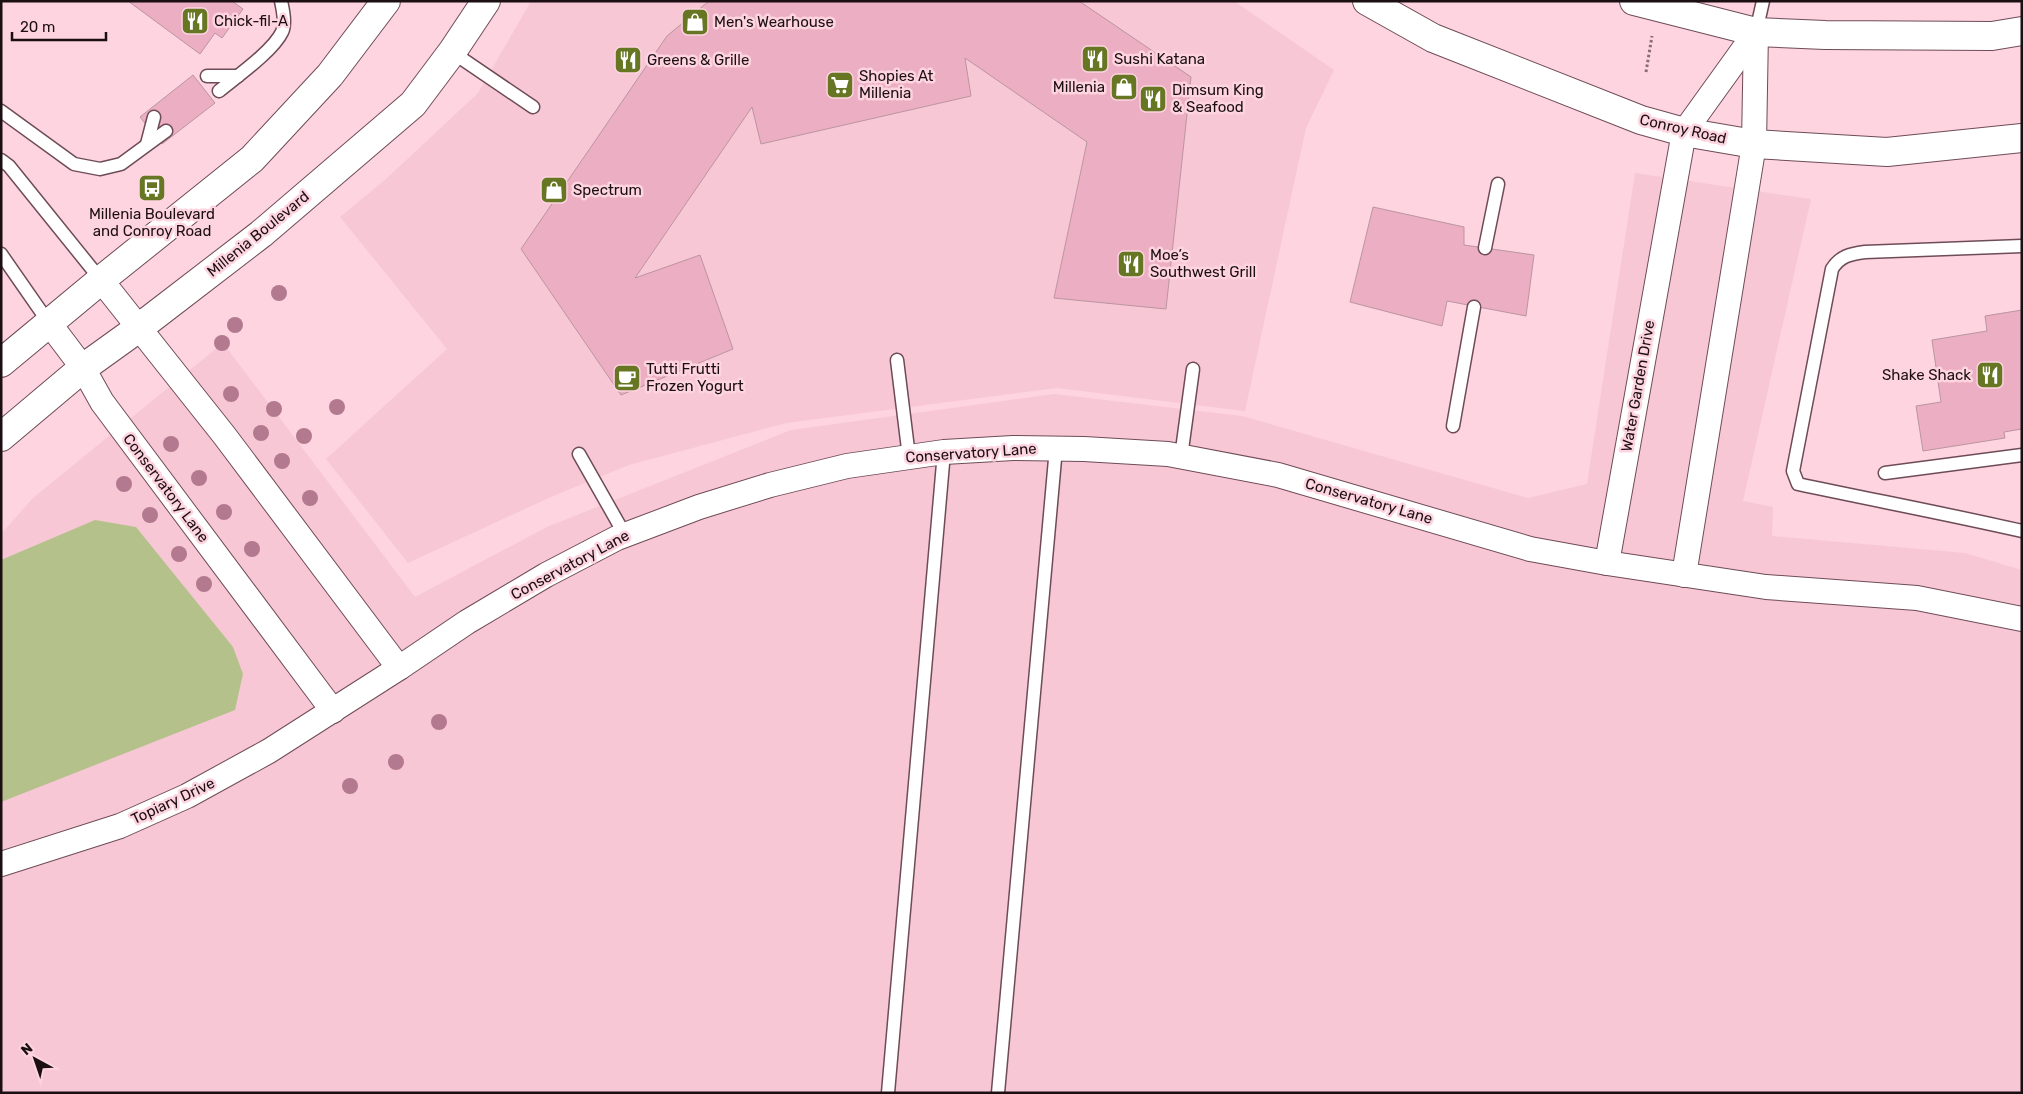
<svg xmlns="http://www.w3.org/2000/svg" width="2023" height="1094" font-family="Rubik,sans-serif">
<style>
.built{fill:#f8c7d6}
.water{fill:#b4c18a}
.building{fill:#ecaec2;stroke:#bb95a1}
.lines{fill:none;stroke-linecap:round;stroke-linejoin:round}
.lane-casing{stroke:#6e4c57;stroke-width:15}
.street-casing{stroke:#6e4c57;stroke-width:26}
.secondary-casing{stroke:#6e4c57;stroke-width:30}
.path{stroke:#886d75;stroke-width:3;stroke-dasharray:2.5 2.5;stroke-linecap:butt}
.lane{stroke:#fff;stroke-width:12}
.street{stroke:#fff;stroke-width:24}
.secondary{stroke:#fff;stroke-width:28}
.tree{fill:#b3798e}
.labels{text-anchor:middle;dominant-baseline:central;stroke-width:5;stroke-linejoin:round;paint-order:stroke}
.poi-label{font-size:15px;fill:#1c0f13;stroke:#fdd4e0;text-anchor:start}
.street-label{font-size:15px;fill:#1c0f13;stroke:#fdd4e0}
</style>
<rect width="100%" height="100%" fill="#fdd4e0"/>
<g class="built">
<polygon points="531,1 1234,1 1334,70 1306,128 1245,411 1057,388 786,423 629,465 553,496 408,563 326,459 447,349 340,217 386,179 478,93"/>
<polygon points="1635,173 1811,199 1743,501 1773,507 1772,536 1965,553 2022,570 2022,1093 1,1093 1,534 33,498 223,343 415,597 547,527 791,430 1054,394 1242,416 1528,498 1587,484"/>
</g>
<polygon class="water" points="95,520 136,527 233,647 243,674 235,710 1,802 1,560"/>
<g class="building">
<polygon points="128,1 232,1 243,9 222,38 215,33 200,54"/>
<polygon points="709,1 1079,1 1191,77 1166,309 1054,298 1087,142 965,58 971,96 761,144 752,107 635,278 700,255 733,349 621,395 521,249 667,36"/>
<polygon points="193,75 215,103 162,144 140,117"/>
<polygon points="1373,207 1464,227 1464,245 1534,255 1526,316 1447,301 1442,326 1350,302"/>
<polygon points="2022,310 2022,429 2004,432 2005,438 1923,451 1916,406 1941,402 1932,340 1987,331 1985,316"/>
</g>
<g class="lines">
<g class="lane-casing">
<g id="lane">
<polyline points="1756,32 1763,1"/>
<polyline points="452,52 533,107"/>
<polyline points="207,76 238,76"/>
<path d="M219,91C236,77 273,51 282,32C286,24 283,10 281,1"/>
<polyline points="1,111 74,164 100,169 121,164 166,131"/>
<polyline points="147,144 154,117"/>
<polyline points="1,160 9,166 101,280"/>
<path d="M2022,246L1865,252C1850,254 1840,256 1832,269L1793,471L1798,484C1873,500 1947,514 2022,531"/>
<polyline points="1485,248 1498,184"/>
<polyline points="1,254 49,323"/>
<polyline points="897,360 909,457"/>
<polyline points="1453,426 1474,307"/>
<polyline points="579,454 625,535"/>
<polyline points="1181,457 1193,369"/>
<polyline points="1885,473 2022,455"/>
<polyline points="888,1093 944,452"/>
<polyline points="998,1093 1056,448"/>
</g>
</g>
<g class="street-casing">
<g id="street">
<polyline points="101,280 224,435 399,668"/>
<polyline points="49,323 83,368 102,402 333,711"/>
<polyline points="1607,563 1684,132 1756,32"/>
<polyline points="1684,575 1754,144 1756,32"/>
<polyline points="1,864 120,826 187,796 269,751 399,668 467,622 546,575 617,538 699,507 770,485 847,466 944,452 1013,448 1084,449 1168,454 1278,475 1530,549 1607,563 1766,587 1917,598 2022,619"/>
</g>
</g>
<g class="secondary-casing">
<g id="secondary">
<polyline points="1367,1 1433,38 1641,120 1684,132 1754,144 1887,152 2022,138"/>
<polyline points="1634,1 1756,32 1825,35 1992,36 2022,31"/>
<polyline points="1,363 101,280 252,159 330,75 386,1"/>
<polyline points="1,437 83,368 140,327 261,234 413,104 452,52 486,1"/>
</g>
</g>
<polyline class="path" points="1646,72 1652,36"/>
<use href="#lane" class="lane"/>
<use href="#street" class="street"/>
<use href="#secondary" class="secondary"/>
</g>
<g class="tree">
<circle cx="279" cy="293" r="8"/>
<circle cx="235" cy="325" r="8"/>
<circle cx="222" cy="343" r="8"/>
<circle cx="231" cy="394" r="8"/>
<circle cx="337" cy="407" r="8"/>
<circle cx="274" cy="409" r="8"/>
<circle cx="261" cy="433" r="8"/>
<circle cx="304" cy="436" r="8"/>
<circle cx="171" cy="444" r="8"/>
<circle cx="282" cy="461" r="8"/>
<circle cx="199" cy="478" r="8"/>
<circle cx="124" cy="484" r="8"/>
<circle cx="310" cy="498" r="8"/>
<circle cx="224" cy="512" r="8"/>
<circle cx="150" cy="515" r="8"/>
<circle cx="252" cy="549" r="8"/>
<circle cx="179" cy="554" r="8"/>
<circle cx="204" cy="584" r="8"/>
<circle cx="439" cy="722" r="8"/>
<circle cx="396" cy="762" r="8"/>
<circle cx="350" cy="786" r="8"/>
</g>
<defs>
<g id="restaurant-square" transform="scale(1.4375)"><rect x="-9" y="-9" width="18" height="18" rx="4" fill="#677623" stroke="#fdd4e0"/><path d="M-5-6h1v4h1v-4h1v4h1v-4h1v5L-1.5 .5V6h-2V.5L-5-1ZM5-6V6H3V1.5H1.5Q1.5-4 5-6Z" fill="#fff"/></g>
<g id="shop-square" transform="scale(1.4375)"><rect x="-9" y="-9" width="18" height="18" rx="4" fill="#677623" stroke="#fdd4e0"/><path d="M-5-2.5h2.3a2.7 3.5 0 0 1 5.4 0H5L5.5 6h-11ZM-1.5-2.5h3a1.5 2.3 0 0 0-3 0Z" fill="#fff"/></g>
<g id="supermarket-square" transform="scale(1.4375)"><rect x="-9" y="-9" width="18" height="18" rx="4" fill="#677623" stroke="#fdd4e0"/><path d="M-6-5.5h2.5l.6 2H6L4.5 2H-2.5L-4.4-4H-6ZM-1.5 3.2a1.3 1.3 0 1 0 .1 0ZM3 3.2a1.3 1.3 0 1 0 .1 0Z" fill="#fff"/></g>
<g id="bus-square" transform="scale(1.4375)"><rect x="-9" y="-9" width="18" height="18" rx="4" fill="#677623" stroke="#fdd4e0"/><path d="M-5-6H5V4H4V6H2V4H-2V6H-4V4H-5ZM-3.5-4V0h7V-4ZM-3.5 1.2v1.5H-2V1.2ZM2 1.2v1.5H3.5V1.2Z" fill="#fff"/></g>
<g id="cafe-square" transform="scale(1.4375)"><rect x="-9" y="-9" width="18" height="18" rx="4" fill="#677623" stroke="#fdd4e0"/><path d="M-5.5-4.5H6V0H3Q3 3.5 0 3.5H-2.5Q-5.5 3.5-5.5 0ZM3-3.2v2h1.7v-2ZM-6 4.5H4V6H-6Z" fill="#fff"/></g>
</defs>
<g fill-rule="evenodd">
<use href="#restaurant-square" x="195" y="21"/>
<use href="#shop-square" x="695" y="22"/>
<use href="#restaurant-square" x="1095" y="59"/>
<use href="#restaurant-square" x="628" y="60"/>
<use href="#supermarket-square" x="840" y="85"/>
<use href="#shop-square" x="1124" y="87"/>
<use href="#restaurant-square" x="1153" y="99"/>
<use href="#bus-square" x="152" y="188"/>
<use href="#shop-square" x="554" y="190"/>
<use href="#restaurant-square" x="1131" y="264"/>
<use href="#restaurant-square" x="1990" y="375"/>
<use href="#cafe-square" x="627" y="378"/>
</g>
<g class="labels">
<g class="poi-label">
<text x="214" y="21">Chick-fil-A</text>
<text x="714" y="22">Men's Wearhouse</text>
<text x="1114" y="59">Sushi Katana</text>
<text x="647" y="60">Greens &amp; Grille</text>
<text x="859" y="76">Shopies At<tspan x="859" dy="17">Millenia</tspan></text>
<text x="1105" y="87" text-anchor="end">Millenia</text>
<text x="1172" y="90">Dimsum King<tspan x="1172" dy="17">&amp; Seafood</tspan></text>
<text x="573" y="190">Spectrum</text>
<text x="152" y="214" text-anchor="middle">Millenia Boulevard<tspan x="152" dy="17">and Conroy Road</tspan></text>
<text x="1150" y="255">Moe’s<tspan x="1150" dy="17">Southwest Grill</tspan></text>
<text x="646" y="369">Tutti Frutti<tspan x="646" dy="17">Frozen Yogurt</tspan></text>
<text x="1971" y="375" text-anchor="end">Shake Shack</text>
</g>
<g class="street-label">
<text transform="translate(1683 129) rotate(13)">Conroy Road</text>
<text transform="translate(258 234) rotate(-39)">Millenia Boulevard</text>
<text transform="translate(1638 386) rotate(-80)">Water Garden Drive</text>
<text transform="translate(971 453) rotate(-4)">Conservatory Lane</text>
<text transform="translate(166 488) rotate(53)">Conservatory Lane</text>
<text transform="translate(1369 501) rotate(16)">Conservatory Lane</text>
<text transform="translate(570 565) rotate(-28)">Conservatory Lane</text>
<text transform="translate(173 801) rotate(-25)">Topiary Drive</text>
</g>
</g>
<rect width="2023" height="1094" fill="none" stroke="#1c0f13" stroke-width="5"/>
<g transform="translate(35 1059) rotate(320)" stroke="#fdd4e0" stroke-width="4" paint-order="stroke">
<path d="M0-4L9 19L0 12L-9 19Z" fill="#1c0f13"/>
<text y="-8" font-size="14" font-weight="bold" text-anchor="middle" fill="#1c0f13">N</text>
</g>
<path d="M12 32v8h94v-8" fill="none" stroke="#1c0f13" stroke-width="2.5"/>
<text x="20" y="32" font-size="15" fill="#1c0f13" stroke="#fdd4e0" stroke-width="4" paint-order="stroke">20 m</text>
</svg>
